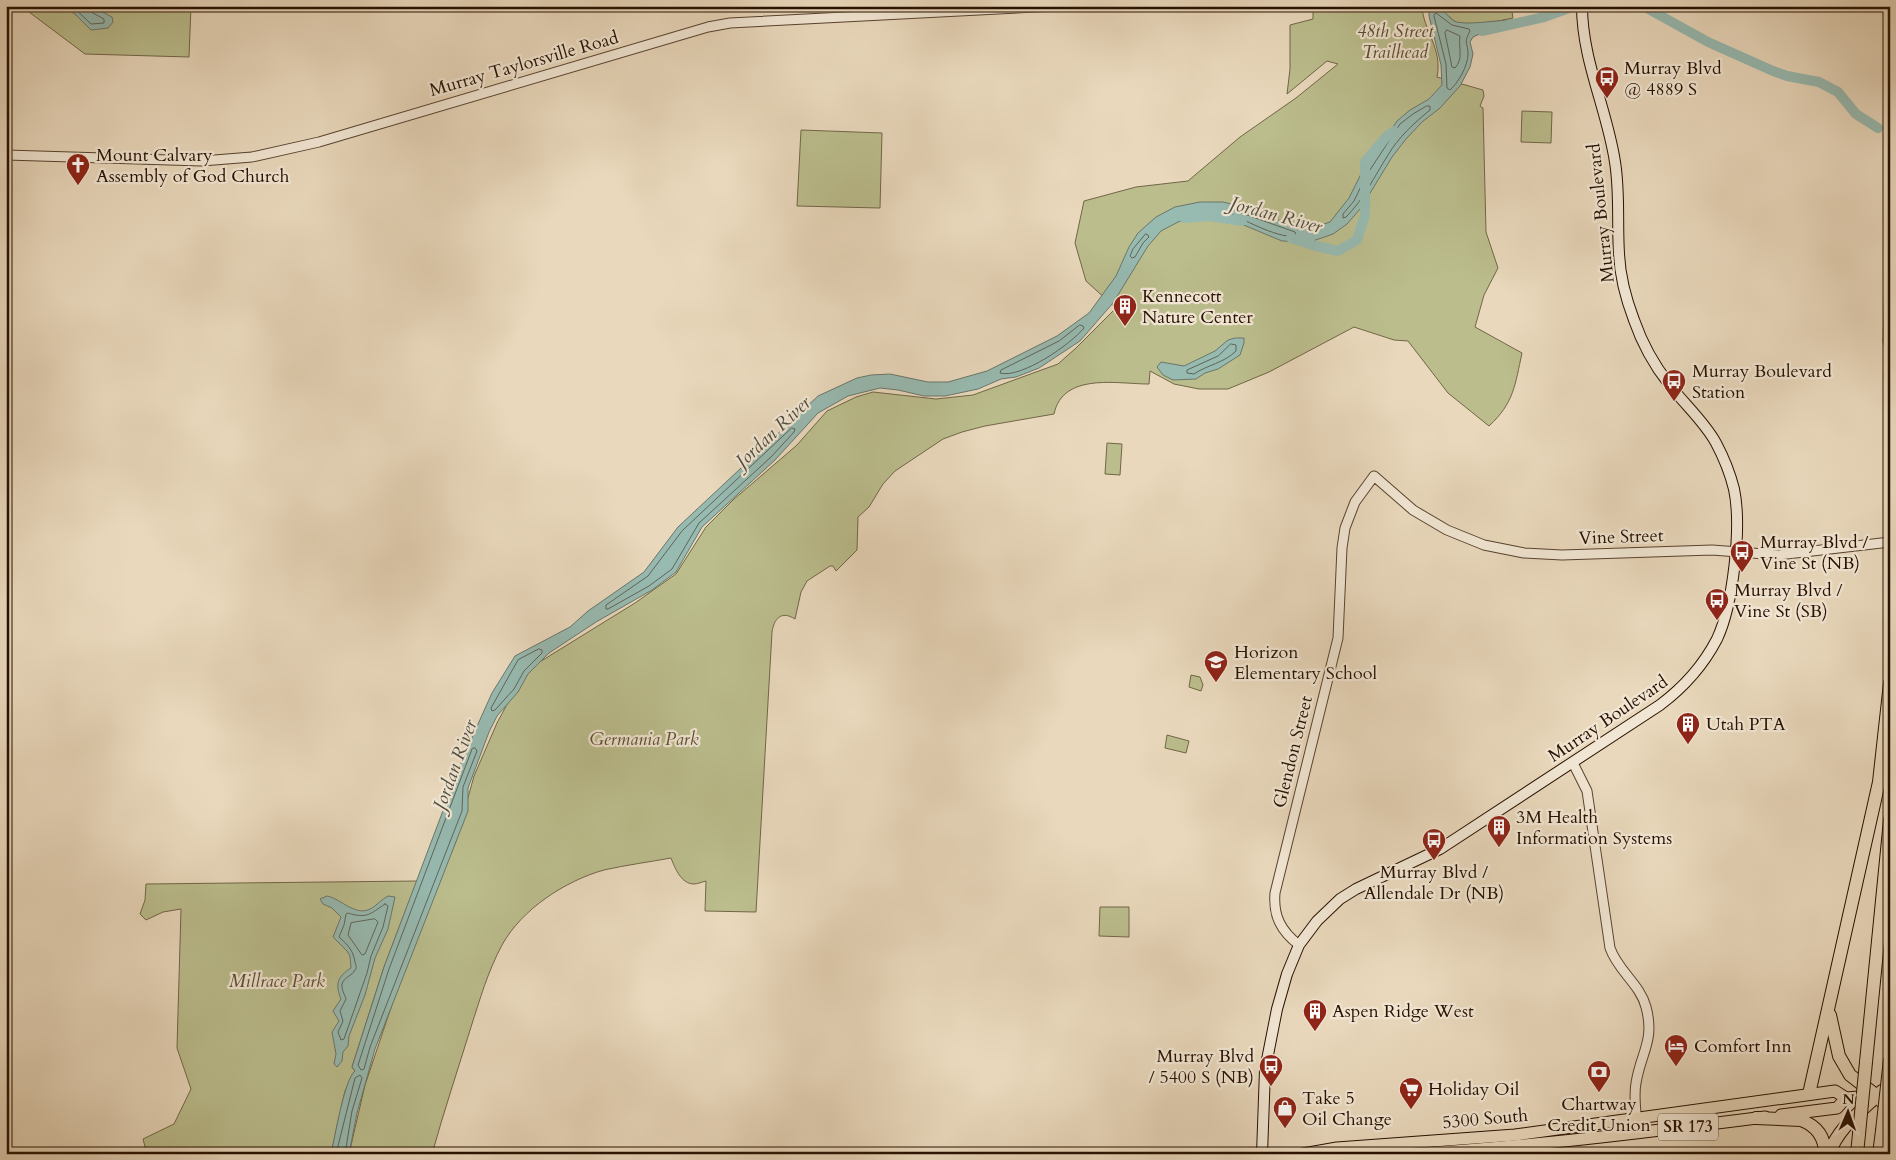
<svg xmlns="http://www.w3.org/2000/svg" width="1896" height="1160" font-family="Cardo,serif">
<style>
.green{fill:#bbbd8d;stroke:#716646}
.water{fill:#97bab1;stroke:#6a766a}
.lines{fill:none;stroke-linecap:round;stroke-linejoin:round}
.shore{stroke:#5f6558;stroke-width:1}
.river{stroke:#97bab1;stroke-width:10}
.tertiary-casing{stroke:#58422f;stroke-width:11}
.secondary-casing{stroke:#271000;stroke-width:12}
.primary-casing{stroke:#271000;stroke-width:13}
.motorway-casing{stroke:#271000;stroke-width:14}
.tertiary{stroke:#f1e6d3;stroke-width:9}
.secondary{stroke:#f1e6d3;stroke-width:10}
.primary{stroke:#e9d8bc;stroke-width:11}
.motorway{stroke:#e9d8bc;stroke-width:12}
.motorway-bridge-casing{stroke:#271000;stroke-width:14;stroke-linecap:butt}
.motorway-bridge{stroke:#e9d8bc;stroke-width:12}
.labels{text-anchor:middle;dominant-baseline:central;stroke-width:4.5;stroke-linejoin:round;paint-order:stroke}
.shield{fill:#f1e6d3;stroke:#64503f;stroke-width:1}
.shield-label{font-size:16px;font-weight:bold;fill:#271000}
.park-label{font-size:18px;font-style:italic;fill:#5b4d31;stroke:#f1e6d3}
.street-label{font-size:18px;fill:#271000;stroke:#f1e6d3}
.poi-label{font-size:18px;fill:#271000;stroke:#f1e6d3;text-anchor:start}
.water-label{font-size:19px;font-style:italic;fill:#4e4c3e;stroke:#f1e6d3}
</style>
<rect width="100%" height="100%" fill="#e9d8bc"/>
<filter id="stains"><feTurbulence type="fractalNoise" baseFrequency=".004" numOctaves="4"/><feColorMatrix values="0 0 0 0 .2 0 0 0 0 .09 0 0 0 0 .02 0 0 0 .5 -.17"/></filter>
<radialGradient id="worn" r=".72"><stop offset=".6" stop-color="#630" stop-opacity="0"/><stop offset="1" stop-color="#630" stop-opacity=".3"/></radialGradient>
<g class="green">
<polygon points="21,6 191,6 189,57 85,54"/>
<path d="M1313,6H1422C1423,30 1443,49 1437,77L1483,90L1484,96L1480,106L1483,108L1486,232L1498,268L1484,295L1475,327L1522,353C1515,385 1514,403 1489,426L1448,393L1408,341L1394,340L1354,327L1269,372L1228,389H1199L1174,384L1150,371L1149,384C1117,384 1063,372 1054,414L985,426L962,432L943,439L895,471L883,484L869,507L858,517L857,550L836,571L833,566H830L807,581L801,592L795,619C781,610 774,619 772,632L756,912L705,911L706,881C702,882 697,884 694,884C681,884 675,868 671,858C649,862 626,865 604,870C565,881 522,909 502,945C488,971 480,999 471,1027C458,1069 444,1111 432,1154H349L365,1085L406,963L456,841L474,776L497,723L525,671L635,603L676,574L706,527L733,500L797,445L827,411L856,397L873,392L936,399L973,395L1058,364L1076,348L1114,310H1118L1086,281L1075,243L1084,201L1136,187L1188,181L1240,137L1296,98L1338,64L1327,61L1287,94L1290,69V25L1313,19Z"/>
<polygon points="1443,6 1511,6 1513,18 1474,26 1458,24 1443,12"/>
<polygon points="1522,111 1552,112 1551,143 1521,142"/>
<path d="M1890,126V472H1887L1889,451L1887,389C1879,373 1891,358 1883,342Z"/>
<polygon points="801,130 882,133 880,208 797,206"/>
<polygon points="1107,443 1122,444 1120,475 1105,474"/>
<polygon points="1191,675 1200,677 1203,685 1201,691 1189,687"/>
<polygon points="1167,735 1189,741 1186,753 1165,748"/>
<polygon points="417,881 384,967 352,1067 355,1071 345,1091 331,1154 147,1154 143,1139 174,1124 191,1089 177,1048 181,909 163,912 146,920 140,914 145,900 146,884"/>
<polygon points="1100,907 1129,907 1129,937 1099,936"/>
</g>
<g class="water">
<polygon points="63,6 91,6 112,17 113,22 108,28 91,30 76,15"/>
<path d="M1429,6H1442V10C1446,13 1450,18 1454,21C1465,26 1497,20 1511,20L1473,37L1470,42L1473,54L1470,67L1460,86L1440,108L1422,122L1406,139L1392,157L1361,208L1347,224L1333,234L1310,242L1282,241L1227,218L1198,216L1178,222L1161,231L1148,246L1113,303L1080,341L1039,368L1016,377L1001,379L978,389L945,396H924L898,390L880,388L848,396L818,413L775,460L702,527L676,572L652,590L596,622L549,653L528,674L518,692L497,716L489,732L468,788V811L375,1049L357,1113L349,1154H331C335,1137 344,1080 355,1071L352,1067L384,967L464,755L492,693L515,656L570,627L588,611L644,572L678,527L818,396L857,378L871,375L890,374L928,382H948L987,371L1057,336L1089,313L1116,276L1129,247L1138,233L1156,217L1175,207L1200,202H1223L1244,207L1300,228L1309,229L1330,222L1349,198L1361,174L1397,121L1410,110L1429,99L1442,85L1441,65L1429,16Z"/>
<polygon points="1235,338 1244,338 1244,343 1240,355 1218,369 1205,373 1196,379 1173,380 1163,375 1157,367 1161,362 1184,366 1215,351 1228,340"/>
<path d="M327,896C342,899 356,918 372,908C377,905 382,899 388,896L395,897L388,929L375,958L365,995L349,1036L348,1046L343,1052L342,1061L337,1067L334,1064L336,1054L332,1032L339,1021L333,1011L341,999C335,984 337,977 351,968L350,956L347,951L333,937L341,917L332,908L323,904L320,899Z"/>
</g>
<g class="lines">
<g class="shore">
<polyline points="72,6 91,24 104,23 104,19 91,12 89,6"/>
<path d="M1436,13L1452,25L1469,29L1470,31C1463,44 1468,42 1468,54C1468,66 1458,83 1450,90L1447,88L1446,64L1434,16Z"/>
<path d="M1447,30L1460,36C1458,48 1464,58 1455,68L1452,67L1445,33Z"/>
<path d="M1427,106H1430V110C1414,123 1398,138 1388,155C1374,177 1364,199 1346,217L1343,218V214L1354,201L1366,176L1400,124L1413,114Z"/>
<path d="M1233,210L1295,232L1296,235C1283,241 1245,220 1231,214L1230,211Z"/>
<polygon points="1146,234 1148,235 1149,237 1143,243 1135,257 1132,258 1130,256 1133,249"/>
<path d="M1080,325L1083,326L1084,328C1071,344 1021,379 1000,373L1001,370L1059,341Z"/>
<path d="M1231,344L1236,345V351C1224,363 1207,365 1194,374L1187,373V370L1218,356Z"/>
<polygon points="792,428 795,429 794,432 771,457 699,523 672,569 649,586 608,609 606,609 606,605 648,576 682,531"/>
<polygon points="539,649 542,650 542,653 524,671 514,689 495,710 492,711 491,708 518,660"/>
<polygon points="475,748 477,751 463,787 462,811 370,1047 364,1069 361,1070 358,1065 389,969 469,757 472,749"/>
<path d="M385,904L388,906L383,927L371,956L367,973L344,1039L341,1040L338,1032L343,1021L340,1011L346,999C345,995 341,989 342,984C344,977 352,976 355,970C357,968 356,965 355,962C353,950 348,945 339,937L344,925L346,914L348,913C367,919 370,914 385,904Z"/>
<polygon points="375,919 378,922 365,954 362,955 348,935 351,923"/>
<polyline points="336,1154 355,1078 360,1075 362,1078 352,1111 345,1154"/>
</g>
<g class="river">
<polyline points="1643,6 1708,42 1773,71 1787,76 1819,82 1838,92 1856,114 1878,128"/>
<polyline points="1482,31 1544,17 1575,6"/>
<polyline points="1184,218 1209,216 1242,221"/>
<polyline points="1291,238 1316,246 1338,251 1357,240 1365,215 1365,162 1387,136 1394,131"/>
</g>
<g class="tertiary-casing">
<g id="tertiary">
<polyline points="6,155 202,161 252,157 319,142 708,27 730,23 1054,6"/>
<path d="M1573,763L1587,791L1610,948C1618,971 1640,984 1646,1007C1655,1041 1641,1052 1636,1083C1633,1099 1637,1117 1638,1133"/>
<path d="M1299,945C1281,931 1273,916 1275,893L1338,638L1342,548L1345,528L1355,502L1374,476L1413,510L1447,530L1484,545L1524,553L1562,555L1712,550L1778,555L1890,542"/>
</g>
</g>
<g class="secondary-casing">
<path id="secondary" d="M1262,1154L1265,1070L1277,1009L1287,974L1299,945L1317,921L1340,899L1356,889L1440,849L1660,705C1684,687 1703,666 1717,639C1733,605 1742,527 1734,489C1730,473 1724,458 1716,443C1704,421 1684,404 1669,384C1654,365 1642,343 1634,320C1626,299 1620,276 1619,254C1617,223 1620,193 1615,162C1607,109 1582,60 1582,6"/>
</g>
<g class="primary-casing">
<g id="primary">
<polyline points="1781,1115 1837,1108 1846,1098"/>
<polyline points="1303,1154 1337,1148 1515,1135 1835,1091 1846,1098 1871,1096"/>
<path d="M1409,1154C1528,1147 1647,1132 1765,1117"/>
</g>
</g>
<g class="motorway-casing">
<g id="motorway">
<polyline points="1830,1015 1839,1056 1850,1075 1877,1096 1890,1111"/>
<polyline points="1866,1062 1890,820"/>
<polyline points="1809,1094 1879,782 1890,683"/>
<path d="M1756,1118L1801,1120C1817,1126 1825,1137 1825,1154"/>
<path d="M1829,1154C1838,1127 1863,1110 1882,1091"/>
<polyline points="1857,1154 1859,1134"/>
<polyline points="1879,1154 1882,1131"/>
</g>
</g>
<use href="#tertiary" class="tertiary"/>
<use href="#secondary" class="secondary"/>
<use href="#primary" class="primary"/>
<use href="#motorway" class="motorway"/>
<g class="motorway-bridge-casing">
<g id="motorway-bridge">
<polyline points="1882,1131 1890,1059"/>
<polyline points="1859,1134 1866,1062"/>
</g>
</g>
<use href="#motorway-bridge" class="motorway-bridge"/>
</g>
<defs>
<g id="bus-pin" transform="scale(1.25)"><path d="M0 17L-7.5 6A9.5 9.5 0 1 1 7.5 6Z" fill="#8f2418" stroke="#f1e6d3"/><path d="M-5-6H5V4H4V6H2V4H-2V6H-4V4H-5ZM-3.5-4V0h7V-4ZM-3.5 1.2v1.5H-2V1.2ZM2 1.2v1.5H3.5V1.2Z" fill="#fff"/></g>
<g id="church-pin" transform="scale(1.25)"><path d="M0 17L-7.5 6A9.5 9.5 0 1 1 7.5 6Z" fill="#8f2418" stroke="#f1e6d3"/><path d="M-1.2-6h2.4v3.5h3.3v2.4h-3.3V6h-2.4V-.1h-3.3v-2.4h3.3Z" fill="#fff"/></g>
<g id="building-pin" transform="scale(1.25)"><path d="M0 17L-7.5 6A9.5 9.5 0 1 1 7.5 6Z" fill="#8f2418" stroke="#f1e6d3"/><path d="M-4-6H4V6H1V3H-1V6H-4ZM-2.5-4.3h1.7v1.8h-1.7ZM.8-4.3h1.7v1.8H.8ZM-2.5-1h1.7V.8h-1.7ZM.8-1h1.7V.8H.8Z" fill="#fff"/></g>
<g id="school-pin" transform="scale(1.25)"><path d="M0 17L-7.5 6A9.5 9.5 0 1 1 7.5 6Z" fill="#8f2418" stroke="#f1e6d3"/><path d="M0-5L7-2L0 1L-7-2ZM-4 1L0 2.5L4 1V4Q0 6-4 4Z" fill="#fff"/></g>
<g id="hotel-pin" transform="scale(1.25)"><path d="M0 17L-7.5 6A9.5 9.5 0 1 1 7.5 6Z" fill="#8f2418" stroke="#f1e6d3"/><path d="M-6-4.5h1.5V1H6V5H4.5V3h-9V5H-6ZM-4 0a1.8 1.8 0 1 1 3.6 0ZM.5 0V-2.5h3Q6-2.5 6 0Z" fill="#fff"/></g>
<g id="bank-pin" transform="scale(1.25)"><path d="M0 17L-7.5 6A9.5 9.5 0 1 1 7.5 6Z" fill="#8f2418" stroke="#f1e6d3"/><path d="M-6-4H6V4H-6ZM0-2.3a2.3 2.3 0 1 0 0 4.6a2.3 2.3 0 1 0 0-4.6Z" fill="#fff"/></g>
<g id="supermarket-pin" transform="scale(1.25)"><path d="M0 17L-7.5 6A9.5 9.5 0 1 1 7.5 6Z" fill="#8f2418" stroke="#f1e6d3"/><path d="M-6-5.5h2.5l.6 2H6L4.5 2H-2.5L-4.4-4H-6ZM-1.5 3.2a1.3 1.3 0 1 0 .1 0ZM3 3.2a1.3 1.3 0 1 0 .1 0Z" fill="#fff"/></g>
<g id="shop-pin" transform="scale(1.25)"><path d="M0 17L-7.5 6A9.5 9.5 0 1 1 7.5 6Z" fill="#8f2418" stroke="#f1e6d3"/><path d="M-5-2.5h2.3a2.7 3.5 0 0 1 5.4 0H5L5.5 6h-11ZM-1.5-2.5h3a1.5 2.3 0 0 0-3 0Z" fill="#fff"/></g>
</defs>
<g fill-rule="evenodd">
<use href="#bus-pin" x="1607" y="78"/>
<use href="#church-pin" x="78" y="165"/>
<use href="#building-pin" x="1125" y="306"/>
<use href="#bus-pin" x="1674" y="381"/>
<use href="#bus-pin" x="1742" y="552"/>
<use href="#bus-pin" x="1717" y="600"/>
<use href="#school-pin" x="1216" y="662"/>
<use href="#building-pin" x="1688" y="724"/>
<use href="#building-pin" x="1499" y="827"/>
<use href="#bus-pin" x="1434" y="840"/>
<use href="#building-pin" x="1315" y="1011"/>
<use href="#hotel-pin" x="1676" y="1046"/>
<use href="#bus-pin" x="1271" y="1066"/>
<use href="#bank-pin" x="1599" y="1072"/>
<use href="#supermarket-pin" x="1411" y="1089"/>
<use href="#shop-pin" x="1285" y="1108"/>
</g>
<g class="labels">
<rect class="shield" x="1658" y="1113.5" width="60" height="27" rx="4"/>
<g class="shield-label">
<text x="1688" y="1127">SR 173</text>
</g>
<g class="park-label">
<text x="1395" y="31">48th Street<tspan x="1395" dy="21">Trailhead</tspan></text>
<text x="644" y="739">Germania Park</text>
<text x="277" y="981">Millrace Park</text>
</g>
<g class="street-label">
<text transform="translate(524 64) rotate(-16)">Murray Taylorsville Road</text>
<text transform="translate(1601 213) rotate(-96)">Murray Boulevard</text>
<text transform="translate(1621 537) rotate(-2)">Vine Street</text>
<text transform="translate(1608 719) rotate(-34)">Murray Boulevard</text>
<text transform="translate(1293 752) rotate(-76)">Glendon Street</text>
<text transform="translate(1485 1119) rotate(-5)">5300 South</text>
</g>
<g class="poi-label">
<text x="1624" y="68">Murray Blvd<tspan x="1624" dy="21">@ 4889 S</tspan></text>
<text x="96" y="155">Mount Calvary<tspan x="96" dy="21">Assembly of God Church</tspan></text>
<text x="1142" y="296">Kennecott<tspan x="1142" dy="21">Nature Center</tspan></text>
<text x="1692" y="371">Murray Boulevard<tspan x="1692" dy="21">Station</tspan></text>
<text x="1760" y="542">Murray Blvd /<tspan x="1760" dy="21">Vine St (NB)</tspan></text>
<text x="1734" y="590">Murray Blvd /<tspan x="1734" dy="21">Vine St (SB)</tspan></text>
<text x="1234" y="652">Horizon<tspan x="1234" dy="21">Elementary School</tspan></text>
<text x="1706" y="724">Utah PTA</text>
<text x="1516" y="817">3M Health<tspan x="1516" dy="21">Information Systems</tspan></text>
<text x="1434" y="872" text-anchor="middle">Murray Blvd /<tspan x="1434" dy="21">Allendale Dr (NB)</tspan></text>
<text x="1332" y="1011">Aspen Ridge West</text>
<text x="1694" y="1046">Comfort Inn</text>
<text x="1254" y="1056" text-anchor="end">Murray Blvd<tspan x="1254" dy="21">/ 5400 S (NB)</tspan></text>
<text x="1428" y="1089">Holiday Oil</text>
<text x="1302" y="1098">Take 5<tspan x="1302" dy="21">Oil Change</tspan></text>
<text x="1599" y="1104" text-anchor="middle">Chartway<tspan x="1599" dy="21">Credit Union</tspan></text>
</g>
<g class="water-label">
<text transform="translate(1276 215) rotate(15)">Jordan River</text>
<text transform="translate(773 432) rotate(-43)">Jordan River</text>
<text transform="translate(455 765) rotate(-70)">Jordan River</text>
</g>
</g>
<rect width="1896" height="1160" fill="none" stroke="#e9d8bc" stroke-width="25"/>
<rect x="8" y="8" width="1881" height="1145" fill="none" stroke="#271000" stroke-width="2.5"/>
<rect x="12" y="12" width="1871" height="1135" fill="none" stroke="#271000"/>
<g transform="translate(1848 1112) rotate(2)" stroke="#f1e6d3" stroke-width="4" paint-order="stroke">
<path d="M0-4L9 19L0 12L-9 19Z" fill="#271000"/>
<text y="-8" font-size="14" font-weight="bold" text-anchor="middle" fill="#271000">N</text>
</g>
<rect width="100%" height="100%" filter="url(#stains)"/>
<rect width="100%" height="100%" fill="url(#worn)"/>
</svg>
